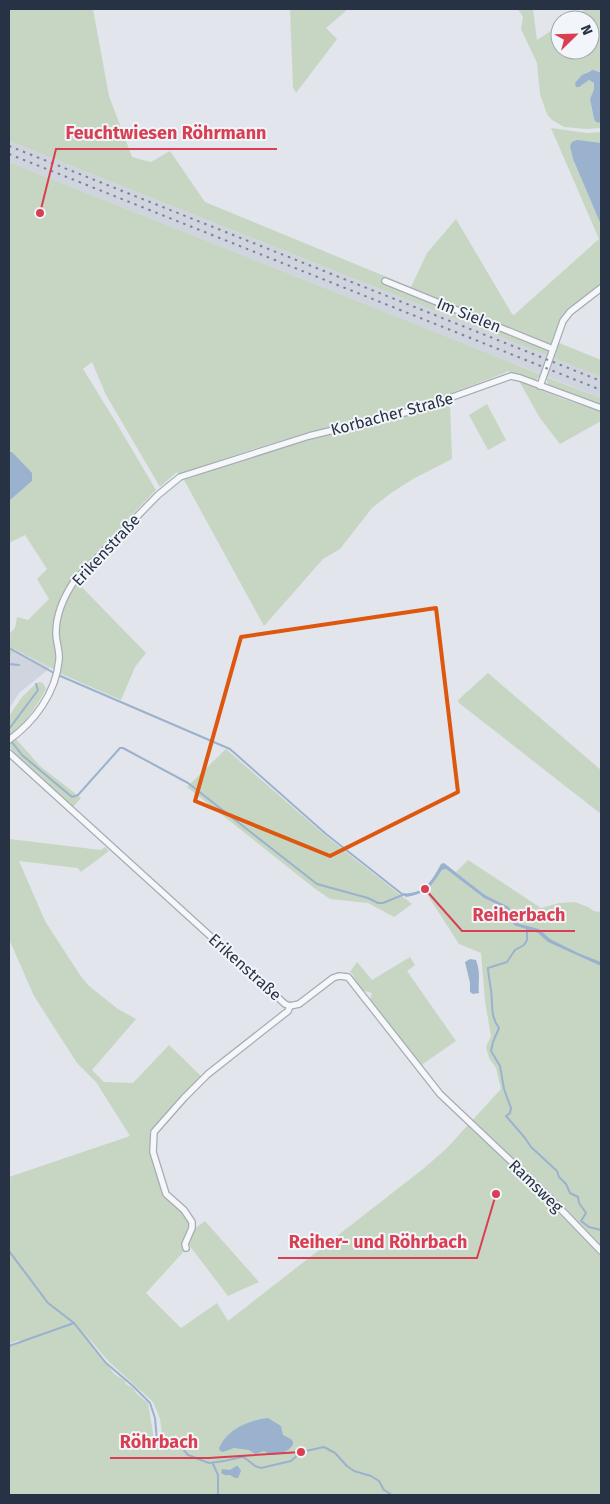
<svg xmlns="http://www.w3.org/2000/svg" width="610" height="1504" font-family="'Fira Sans',sans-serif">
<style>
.built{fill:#d0d4de}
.green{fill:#c7d6c2;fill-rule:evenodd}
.water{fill:#9ab2ce}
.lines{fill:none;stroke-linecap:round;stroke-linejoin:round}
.stream{stroke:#9ab2ce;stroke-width:2}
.minor-casing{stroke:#a6acb7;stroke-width:8}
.minor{stroke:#f5f7f9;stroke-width:5.5}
.rail{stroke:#7a8497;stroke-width:2;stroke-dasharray:2.5 5;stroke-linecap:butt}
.marked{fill:none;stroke:#de570f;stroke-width:4;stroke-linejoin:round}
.labels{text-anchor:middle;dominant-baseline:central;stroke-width:4;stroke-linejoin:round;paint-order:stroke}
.street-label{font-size:16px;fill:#283245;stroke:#f2f5f9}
.leader{fill:none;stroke:#d93e51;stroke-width:2}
.callout-dot{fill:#d93e51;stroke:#f2f5f9;stroke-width:2}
.callout-label{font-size:18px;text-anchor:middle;font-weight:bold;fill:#d93e51;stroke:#f2f5f9;stroke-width:4;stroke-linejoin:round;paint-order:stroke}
</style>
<rect width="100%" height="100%" fill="#e2e5ec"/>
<g class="built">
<polygon points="9,141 601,377 601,398 9,162"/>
<polygon points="15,649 50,668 19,693 9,709 9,660"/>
</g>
<g class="green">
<polygon points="9,9 93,9 109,96 132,157 151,162 170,151 205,202 411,287 427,253 456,219 512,314 514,315 599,239 551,128 587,133 601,132 601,143 596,143 573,159 601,225 601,285 572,307 560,320 552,340 601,360 601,377 9,141"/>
<polygon points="290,9 348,9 326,28 337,39 296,93 293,87"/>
<path d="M518,9H533L537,40L560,25V50H590V20H568L586,9H601V71C596,73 593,70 585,73L581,86L583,83L590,80L594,83V89L590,99L594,119L596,122L601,123V128L587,129L564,127L552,120L547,114L540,94L537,63L521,29L523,17Z"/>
<polygon points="9,162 468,345 542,375 536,380 530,380 508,371 502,374 417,406 307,433 263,446 179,474 177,472 160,487 106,395 92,362 83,369 117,424 156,490 72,577 146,653 135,667 121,700 59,673 55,645 56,661 55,670 15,649 9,660 9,634 15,628 17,617 28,620 49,599 37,579 47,569 25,535 9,543 9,501 32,481 12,452 9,452"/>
<polygon points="546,377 601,398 601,404 548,386"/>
<polygon points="519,381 563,399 601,411 601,421 560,444 540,418"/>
<path d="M450,402L452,459L413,479L391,493L372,508L340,549L323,559L264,626L184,480C226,466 267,451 309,440C356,427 404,418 450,402Z"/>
<polygon points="487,404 506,440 488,450 469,415"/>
<polygon points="488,673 601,770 601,814 459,703 458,700"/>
<path d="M38,682L43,683L46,689C36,706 26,725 9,736V716L22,697Z"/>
<polygon points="16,739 40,766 81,798 73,807 20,759 9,746 9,744"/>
<polygon points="226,749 327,837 412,904 394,917 368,903 330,899 314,888 187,787"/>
<path d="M9,839L101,850L105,847L109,851L81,872L78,868L19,861L45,921L80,975L89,986L118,1009L136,1019L92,1070L104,1082L133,1083L169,1045L201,1076L165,1114L152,1131L164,1195L182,1210L190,1222V1228L185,1250L146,1293L181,1328L217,1303L228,1321L423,1169L446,1149L501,1089L496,1068L489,1058L486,1047L491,1036L485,1001L481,953L459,944L425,891L442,870L446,869L484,898L507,909L514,925L516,923L509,907L485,895L456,872L468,860L541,908L559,903L575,902L588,907L594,911L601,912V1495H9V1346L20,1342L19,1340L9,1344V1177L130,1136L96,1082L77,1063L34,996L9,939ZM83,1331L108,1361L153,1402L160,1419L163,1441L176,1435L177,1438C170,1443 162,1447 153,1442L154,1439L148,1403L137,1394L133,1388L126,1384L124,1380L114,1374Z"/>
<polygon points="410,957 415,965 407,971 456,1041 420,1066 370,1001 372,993 364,991 363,992 353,979 354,976 350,972 357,962 372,980"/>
<polygon points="205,1221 259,1282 228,1296 189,1245 192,1231"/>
</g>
<g class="water">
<polygon points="593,70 599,72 601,71 601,123 596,122 594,119 590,99 594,89 594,83 589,80 579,87 576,87 575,83 582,75"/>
<polygon points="577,140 601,143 601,225 573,159 570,146 572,142"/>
<polygon points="9,452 12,452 32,473 32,481 9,501"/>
<path d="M444,863L485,895L509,907L516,923L539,929L550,939L578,953L601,962V966L548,942L538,933L514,925L507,909L484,898L446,869L442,870C430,887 428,893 406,897L402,894C408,893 413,893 418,891C429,887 436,873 441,864Z"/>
<path d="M470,959L476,960C481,975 478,978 479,993L473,994L470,992V983L465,962Z"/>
<path d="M268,1418L281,1426L283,1435L291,1439L293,1442V1445L288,1450L280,1454L271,1455L264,1451L255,1454L249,1450L234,1448L223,1452L220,1451L219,1448C227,1429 249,1420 268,1418Z"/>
<polygon points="236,1466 238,1466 241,1471 238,1478 235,1478 230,1475 225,1475 221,1473 222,1469 230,1470"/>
</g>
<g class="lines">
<g class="stream">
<polyline points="9,648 54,673"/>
<polyline points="9,664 19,665"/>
<polyline points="58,675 230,749 326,834 402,894"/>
<polyline points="9,729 38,690 36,684"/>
<polyline points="11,741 22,755 72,797 78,795 120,748 123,748 188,783 317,884 368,898 378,903 383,903 405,894"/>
<path d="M527,927V940L524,945L515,950L507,962L488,968V970C489,977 490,984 491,990C493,1005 490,1016 499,1028L493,1042L491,1051L500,1066L504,1089L511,1108L510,1113L506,1116L525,1138L531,1147L557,1171L559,1177L566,1184L570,1193L578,1197L579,1203L586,1213L581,1221L589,1227L601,1230"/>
<polyline points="9,1251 48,1303 74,1323 106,1363 133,1386 150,1403 155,1418 157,1441 163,1443 178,1440 181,1444"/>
<polyline points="9,1346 74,1323"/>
<polyline points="182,1448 188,1455 209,1463 224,1461 242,1457 245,1458 255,1466 261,1468 291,1461 301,1452 324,1447 335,1453 347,1466 354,1471 371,1476 379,1481 384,1490 392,1495"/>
<polyline points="213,1464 218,1475 218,1495"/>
</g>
<g class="minor-casing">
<g id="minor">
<polyline points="385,281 553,349"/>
<polyline points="540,386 563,321 570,312 601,288"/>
<path d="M9,740C34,722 56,693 59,660C60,651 56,642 56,633C56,613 64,596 75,580L158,495L180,477L309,436L416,410L511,376L520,378L601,408"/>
<polyline points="9,753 285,1004 290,1006 299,1004 333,978 339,976 348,977 440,1094 550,1198 601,1251"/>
<polyline points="186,1248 185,1244 192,1228 192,1222 184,1210 166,1194 153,1152 154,1132 184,1098 208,1074 288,1011 290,1006"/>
</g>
</g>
<use href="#minor" class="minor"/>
<g class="rail">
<polyline points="9,146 601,381"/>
<polyline points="9,154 601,390"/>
</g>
</g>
<path class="marked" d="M436,608L458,792L330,856L195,801L241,637Z"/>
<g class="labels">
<g class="street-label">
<text transform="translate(469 315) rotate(22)">Im Sielen</text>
<text transform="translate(392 414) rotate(-15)">Korbacher Straße</text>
<text transform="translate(106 550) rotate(-47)">Erikenstraße</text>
<text transform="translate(245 967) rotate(42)">Erikenstraße</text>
<text transform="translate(536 1186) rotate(44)">Ramsweg</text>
</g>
</g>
<path class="leader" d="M40 213L56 149H277M425 889L462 931H575M496 1194L477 1258H278M301 1452L209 1458H110"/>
<g class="callout-dot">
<circle cx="40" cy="213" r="5"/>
<circle cx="425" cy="889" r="5"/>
<circle cx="496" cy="1194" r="5"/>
<circle cx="301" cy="1452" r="5"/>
</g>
<g class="callout-label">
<text x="166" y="139">Feuchtwiesen Röhrmann</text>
<text x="519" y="921">Reiherbach</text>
<text x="378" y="1248">Reiher- und Röhrbach</text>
<text x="159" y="1448">Röhrbach</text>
</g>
<rect width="610" height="1504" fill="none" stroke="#283245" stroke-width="20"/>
<g transform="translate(575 35) rotate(67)"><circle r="24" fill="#f2f5f9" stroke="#a1a7b1"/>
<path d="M0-4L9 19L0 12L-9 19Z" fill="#d93e51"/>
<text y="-8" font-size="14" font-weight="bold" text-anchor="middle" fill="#283245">N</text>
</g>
</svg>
